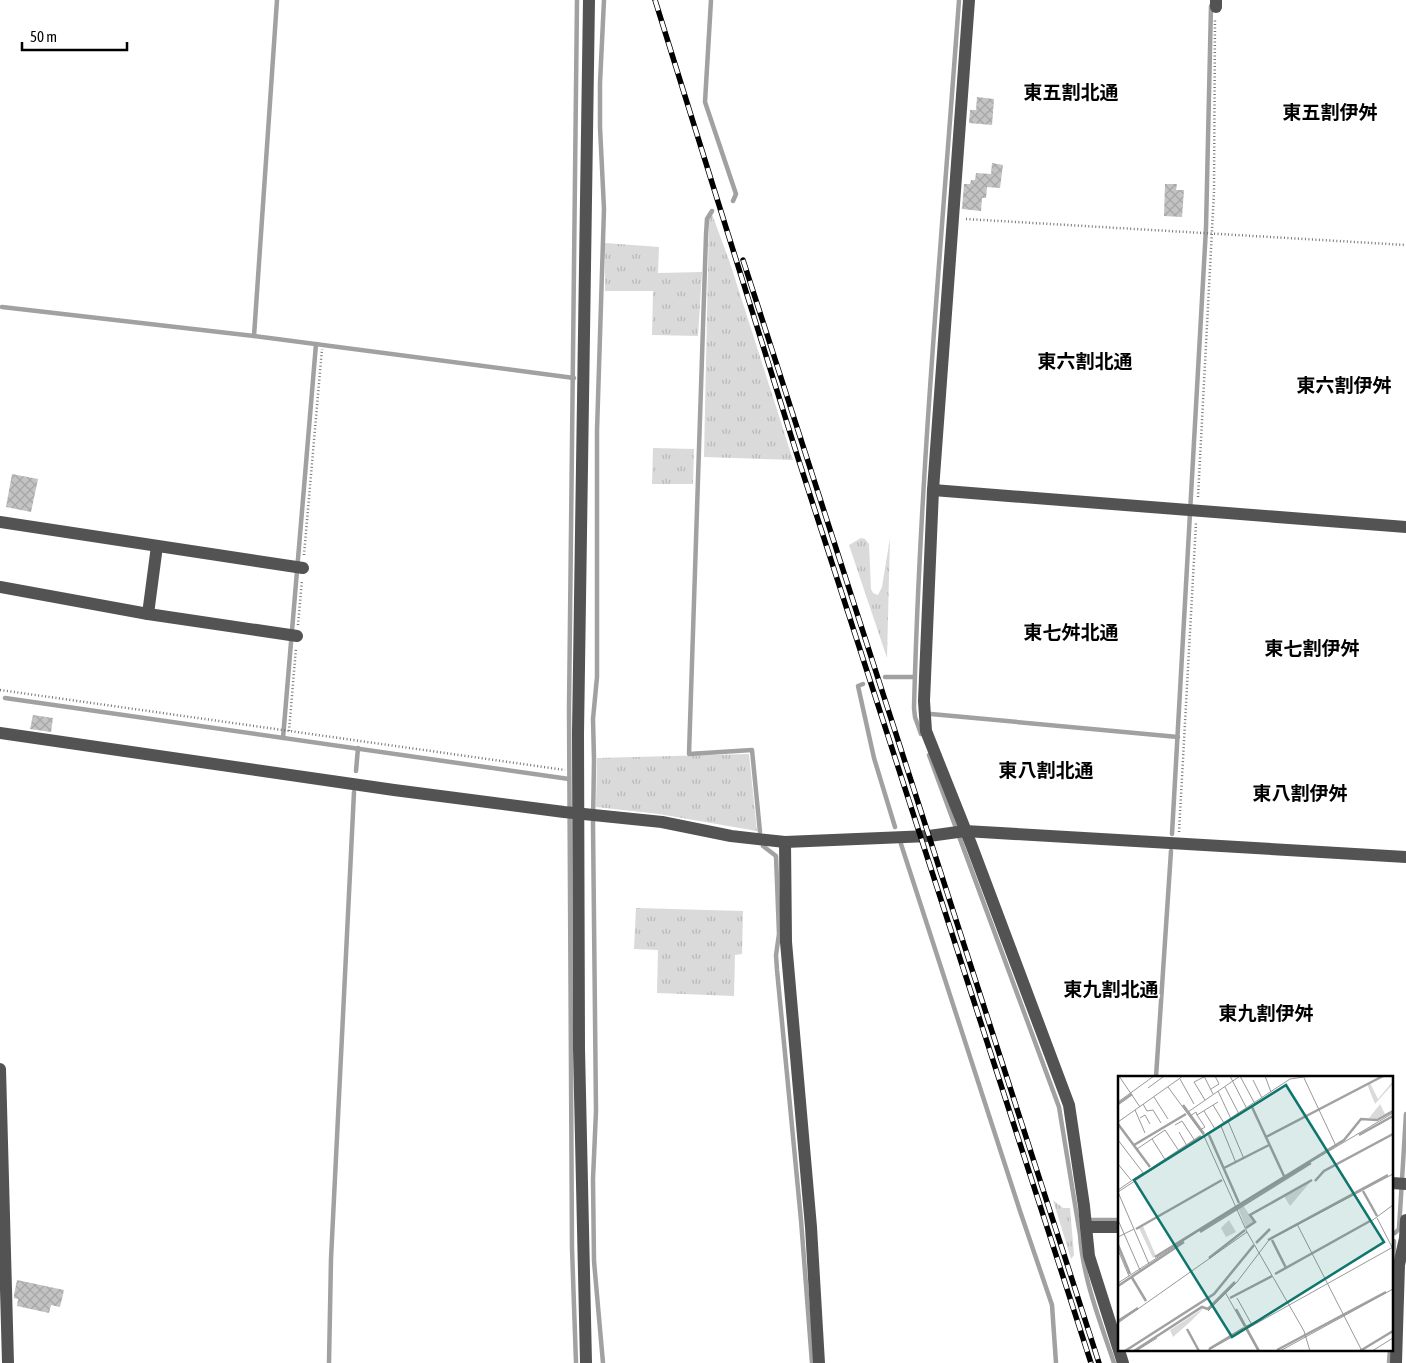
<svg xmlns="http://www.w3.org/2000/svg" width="1406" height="1363" font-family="'Asap Condensed','Noto Sans JP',sans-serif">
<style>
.grass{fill:url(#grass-tufts)}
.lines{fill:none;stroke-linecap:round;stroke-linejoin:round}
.stream{stroke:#a1a1a1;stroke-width:4.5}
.building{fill:url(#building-cross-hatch)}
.path{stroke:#757575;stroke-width:2.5;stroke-dasharray:1 2.5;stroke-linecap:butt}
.minor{stroke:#535353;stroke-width:12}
.rail-casing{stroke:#000;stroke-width:5.5}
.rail{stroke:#fff;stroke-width:4;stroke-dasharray:11;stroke-linecap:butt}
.labels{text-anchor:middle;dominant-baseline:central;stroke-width:4;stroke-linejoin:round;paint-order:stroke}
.neighbourhood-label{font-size:19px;font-weight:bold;fill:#000;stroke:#fff}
.inset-river{fill:none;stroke:#a1a1a1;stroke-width:2.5}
.inset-road{fill:none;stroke:#999;stroke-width:1}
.view{fill:#0f766e;fill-opacity:0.15;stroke:#0f766e;stroke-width:2.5}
.inset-edge{fill:none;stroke:#000;stroke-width:2.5}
</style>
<defs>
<pattern id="grass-tufts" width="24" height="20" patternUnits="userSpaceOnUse" patternTransform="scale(1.25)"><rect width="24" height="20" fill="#dadada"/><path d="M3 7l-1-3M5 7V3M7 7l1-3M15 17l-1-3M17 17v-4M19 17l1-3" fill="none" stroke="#b9b9b9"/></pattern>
<pattern id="building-cross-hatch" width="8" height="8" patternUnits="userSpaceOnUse" patternTransform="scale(1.25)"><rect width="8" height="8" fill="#c3c3c3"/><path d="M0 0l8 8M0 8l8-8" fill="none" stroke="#a6a6a6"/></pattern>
</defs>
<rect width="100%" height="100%" fill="#fff"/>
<g class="grass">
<polygon points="712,214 730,263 793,460 704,457 709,220"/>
<polygon points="605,243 659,247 658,273 702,272 698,336 652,335 653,291 605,291"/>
<polygon points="653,448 694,449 693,484 652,484"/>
<polygon points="861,538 865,539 869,544 871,589 873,593 878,595 882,587 890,538 887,658 849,545"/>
<polygon points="749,754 757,831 659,814 596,807 597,758"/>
<polygon points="636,908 743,911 742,954 735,955 734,996 657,993 658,950 634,949"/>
<polygon points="1053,1200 1063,1208 1070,1208 1074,1255 1071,1259"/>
</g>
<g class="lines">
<g class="stream">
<polyline points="711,0 705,102 736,194 733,201"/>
<polyline points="712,211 707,219 706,235 689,754 752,750 760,832"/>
<polyline points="2,307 254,336 574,378"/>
<polyline points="254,336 277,0"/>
<polyline points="885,677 915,677"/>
<polyline points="863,684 858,686 874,758 895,827"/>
<polyline points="5,698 569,779"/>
<polyline points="931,714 1178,737"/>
<path d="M921,734L915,717L914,708C920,472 942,236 959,0"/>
<polyline points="283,738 316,344"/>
<path d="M929,755L1059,1107L1080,1235C1083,1279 1100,1321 1114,1363"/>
<polyline points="356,771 358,748"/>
<polyline points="1172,834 1206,228 1211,6"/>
<polyline points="901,844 1020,1211 1052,1305 1056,1363"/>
<polyline points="763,846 776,856 779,934 776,955 777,970 801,1220 812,1363"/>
<polyline points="1156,1077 1171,851"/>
<polyline points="1087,1220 1120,1220"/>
<polyline points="1395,1233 1399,1229 1406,1114"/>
<polyline points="1393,1267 1394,1241"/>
<polyline points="329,1363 331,1259 354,792"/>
<polyline points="576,1363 572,1248 569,709 577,0"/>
<polyline points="603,1363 594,1261 593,1179 596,1111 593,824 594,760 593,719 597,677 597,431 604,209 600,127 600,83 604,0"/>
<polyline points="1389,1363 1390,1349"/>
</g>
</g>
<g class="building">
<polygon points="977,97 994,99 992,125 969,123 970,110 976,110"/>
<polygon points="992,163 1003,165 1000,188 987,187 986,198 982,198 981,211 962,209 964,184 970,184 971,180 975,180 976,173 991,174"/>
<polygon points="1165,184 1177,184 1176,190 1184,190 1182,217 1164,216"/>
<polygon points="12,474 38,479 31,512 6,507"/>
<polygon points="33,715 53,718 51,732 30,729"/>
<polygon points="17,1280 64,1290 60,1307 51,1305 49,1313 17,1306 18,1299 14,1298 14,1295"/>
</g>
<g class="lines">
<g class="path">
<polyline points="966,219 1406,245"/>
<polyline points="1198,497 1214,192 1215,18"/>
<polyline points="304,555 322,349"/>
<polyline points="298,625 302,580"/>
<polyline points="0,690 565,770"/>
<polyline points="289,731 296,648"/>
<polyline points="1179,832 1196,523"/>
</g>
<g class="minor">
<polyline points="969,0 933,490 924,701 926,731 971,844 1069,1105 1084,1206 1089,1256 1123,1363"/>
<polyline points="1216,7 1216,0"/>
<polyline points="933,490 1406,527"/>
<polyline points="0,522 303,568"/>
<polyline points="0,587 148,614 297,636"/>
<polyline points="148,614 157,546"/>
<polyline points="0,733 394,790 564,812 662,822 731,836 785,842 929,836 965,831 1406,857"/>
<polyline points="785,842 786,942 811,1227 819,1363"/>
<polyline points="0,1069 8,1363"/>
<polyline points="1392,1183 1406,1184"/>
<polyline points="1086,1227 1120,1227"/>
<polyline points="586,1363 579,1049 578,733 589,0"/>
<polyline points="1396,1363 1399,1265 1405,1238 1406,1220"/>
</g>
<g class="rail-casing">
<g id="rail">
<polyline points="655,0 798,458 1091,1363"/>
<polyline points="743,260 1099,1363"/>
</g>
</g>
<use href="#rail" class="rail"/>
</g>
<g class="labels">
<g class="neighbourhood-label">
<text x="1071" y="92">東五割北通</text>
<text x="1330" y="112">東五割伊舛</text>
<text x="1085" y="361">東六割北通</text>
<text x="1344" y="385">東六割伊舛</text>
<text x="1071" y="632">東七舛北通</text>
<text x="1312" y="648">東七割伊舛</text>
<text x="1046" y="770">東八割北通</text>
<text x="1300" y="793">東八割伊舛</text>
<text x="1111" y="989">東九割北通</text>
<text x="1266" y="1013">東九割伊舛</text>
</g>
</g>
<g transform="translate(1118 1076)">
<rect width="275" height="275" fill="#fff"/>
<path d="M275,5V8L247,39L257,28L249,8L252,7L260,23ZM275,12L262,28L267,38L258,43L251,42ZM193,104H194L172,130L166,120ZM125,129L136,146L128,152L120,132ZM111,144L118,156L108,161L103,152ZM25,150L38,180L35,182L21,152ZM86,232L72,246L55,261L52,254Z" fill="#dadada"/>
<path class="inset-river" d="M0,28L14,18M65,29L86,58M134,31L166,100M0,48L32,91M91,59L121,127M241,59L275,40M148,61L265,0M16,69L68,38M106,92L151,69M32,94L83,60M197,105L206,95L275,58M245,115L259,140M128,152L137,146L132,139L194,104M18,153L104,104M82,156L193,87M150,164L270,99M154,164L168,192M138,167L152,153M0,169L12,198M37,181L226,64L243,43L259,44L275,35M91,182L127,154M157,198L252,145M13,200L28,225M0,210L66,166M112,222L154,200M118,233L141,275M0,245L20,232M128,251L144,243M69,253L81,275M91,273L126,252M159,274L268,216M7,275L96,218L136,169M16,275L84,231L90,233L117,206M242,275L275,255"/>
<path class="inset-road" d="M1,0L22,31M86,0L95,18M112,0L129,33M122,0L137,28M147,0L153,16M86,1L76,6L87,24M186,2L218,70M62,3L76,28M135,4L144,22M50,11L86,60L129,156L186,255L192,275M107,11L121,38M30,12L45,1M93,13L101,8L97,0M100,15L113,43M36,21L50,43M0,26L36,0M25,28L29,35L35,34L43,47M95,29L106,47M17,34L27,57M86,35L97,53M70,36L122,0M79,39L100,26M72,40L78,36L79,39L87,51L82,54M22,42L27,39L32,48M110,45L126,83M0,46L65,0M57,49L64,45L77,65M103,50L118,87M61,56L69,70M34,63L48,85M0,64L26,98M19,73L47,54L61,75M0,88L13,104M0,114L25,97M0,116L172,3L193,0M0,116L31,188M259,142L274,171M0,144L22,194M252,146L275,129M179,148L244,275M0,161L16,153M0,174L11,200M0,207L127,125L275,37M107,216L140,275M119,222L134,249M90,235L119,206L151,164L275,98M0,247L129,156M18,275L39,262M89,275L275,171M162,275L275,213M254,275L275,262"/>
<path class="view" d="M168,9L266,166L114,261L16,104Z"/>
<rect width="275" height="275" class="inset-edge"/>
</g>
<path d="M22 42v8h105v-8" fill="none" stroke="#000000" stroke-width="2.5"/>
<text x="30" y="42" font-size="15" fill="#000000" stroke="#ffffff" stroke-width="4" paint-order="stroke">50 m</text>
</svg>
